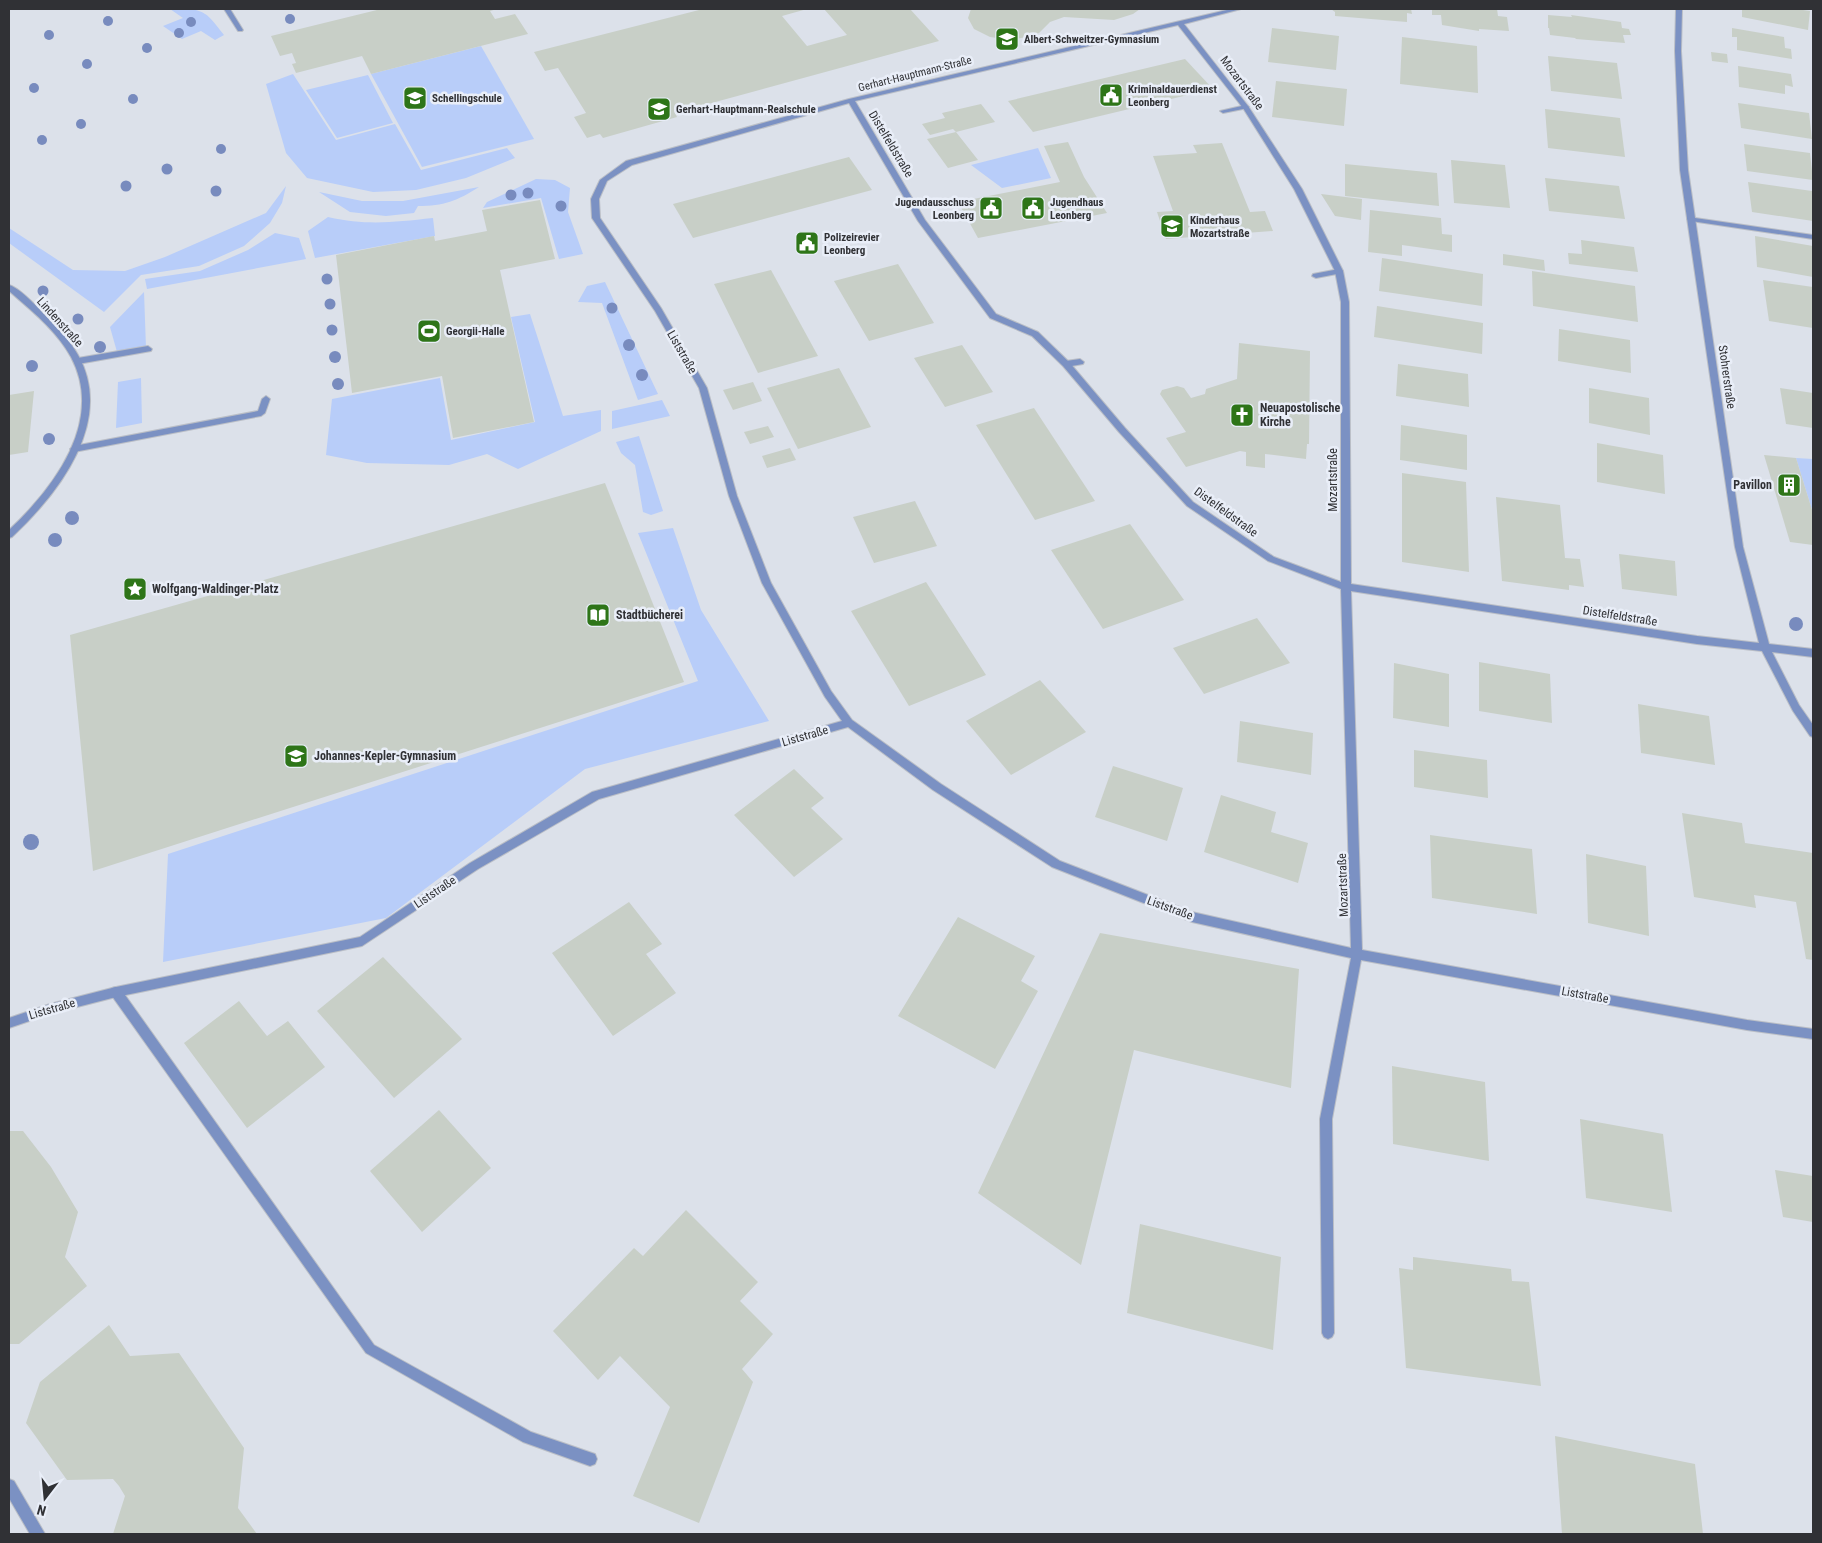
<svg xmlns="http://www.w3.org/2000/svg" width="1822" height="1543" font-family="'Roboto Condensed',sans-serif">
<style>
.green{fill:#b8cdf9}
.building{fill:#c8cfc7}
.lines{fill:none;stroke-linecap:round;stroke-linejoin:round}
.service-casing{stroke:#babec6;stroke-width:2}
.minor-casing{stroke:#babec6;stroke-width:2}
.tertiary-casing{stroke:#babec6;stroke-width:2}
.service{fill:#7b91c3;fill-rule:evenodd}
.minor{fill:#7b91c3;fill-rule:evenodd}
.tertiary{fill:#7b91c3;fill-rule:evenodd}
.tree{fill:#788bbe}
.labels{text-anchor:middle;dominant-baseline:central;stroke-width:5;stroke-linejoin:round;paint-order:stroke}
.far-poi-label{font-size:11px;font-weight:bold;fill:#303135;stroke:#e9eef8;text-anchor:start}
.far-street-label{font-size:11px;fill:#303135;stroke:#e9eef8}
.street-label{font-size:12px;fill:#303135;stroke:#e9eef8}
.poi-label{font-size:12px;font-weight:bold;fill:#303135;stroke:#e9eef8;text-anchor:start}
</style>
<rect width="100%" height="100%" fill="#dce1ea"/>
<g class="green">
<path d="M170,9C204,9 204,9 224,35L215,40L201,31L182,39L163,26L183,18Z"/>
<polygon points="481,46 534,139 422,167 371,74"/>
<polygon points="293,74 336,140 395,124 421,170 507,148 515,158 466,178 416,190 373,192 307,178 286,153 266,84"/>
<polygon points="368,75 393,123 337,138 306,90"/>
<polygon points="1038,148 1051,178 1002,188 971,165"/>
<polygon points="536,179 555,180 570,188 568,212 583,254 559,259 541,198 483,208 487,202"/>
<polygon points="286,186 282,203 270,223 244,246 199,266 141,275 104,312 9,243 9,228 73,270 125,271 165,257 266,213"/>
<path d="M479,187C457,201 444,206 418,206L414,213L386,216L350,212L319,192L362,201H403Z"/>
<path d="M328,217C368,226 394,222 433,218L435,236L315,258L308,231Z"/>
<polygon points="275,233 299,238 306,259 147,289 145,279 200,271 248,250"/>
<polygon points="605,282 658,394 638,400 602,303 578,302 587,286"/>
<polygon points="144,292 146,348 117,352 110,327"/>
<polygon points="530,314 563,416 601,410 601,431 518,469 487,454 449,465 367,463 326,455 332,399 440,378 451,440 535,422 511,317"/>
<polygon points="141,378 142,423 116,428 118,382"/>
<polygon points="662,400 670,416 612,429 612,411"/>
<polygon points="639,436 663,511 651,515 643,512 635,465 621,453 616,442"/>
<polygon points="1796,458 1813,459 1813,513"/>
<polygon points="673,528 701,610 769,721 585,769 386,918 163,962 168,854 698,681 638,533"/>
</g>
<g class="building">
<polygon points="381,9 497,9 490,11 495,19 515,14 528,34 371,74 362,56 296,73 292,64 296,63 292,53 280,56 271,36"/>
<polygon points="703,9 807,9 782,16 807,46 847,35 824,9 910,9 939,41 675,113 677,117 603,138 600,134 587,138 574,117 586,113 558,68 545,71 534,52"/>
<polygon points="971,9 1140,9 1133,14 1114,20 1064,17 1050,22 1039,33 1031,36 1011,40 990,37 974,29 968,18"/>
<polygon points="1331,9 1411,9 1412,14 1407,13 1407,22 1335,16 1335,12"/>
<polygon points="1432,9 1497,9 1498,16 1507,17 1509,31 1479,29 1479,31 1442,25 1441,15 1432,15"/>
<polygon points="1742,9 1796,9 1810,11 1808,30 1742,17"/>
<polygon points="1548,15 1572,17 1571,15 1621,22 1622,28 1629,29 1631,35 1623,35 1625,43 1576,39 1575,38 1550,35 1549,28 1548,28"/>
<polygon points="1272,28 1339,36 1336,70 1268,62"/>
<polygon points="1732,28 1784,37 1785,48 1791,49 1792,59 1737,50 1737,37 1732,37"/>
<polygon points="1402,37 1477,46 1478,93 1400,84"/>
<polygon points="1711,52 1727,54 1728,63 1712,61"/>
<polygon points="1548,56 1617,63 1622,99 1551,91"/>
<polygon points="1185,59 1213,89 1033,132 1008,101"/>
<polygon points="1738,66 1791,74 1793,87 1785,85 1785,94 1739,87"/>
<polygon points="1276,81 1347,89 1344,126 1272,117"/>
<polygon points="1738,103 1809,113 1812,139 1741,128"/>
<polygon points="981,104 995,122 956,132 978,160 948,168 927,139 956,132 953,129 930,135 922,124 945,118 942,113"/>
<polygon points="1545,109 1620,118 1625,157 1548,148"/>
<polygon points="1068,142 1084,177 1107,213 978,238 958,202 1060,182 1044,146"/>
<polygon points="1222,143 1250,212 1265,211 1273,231 1166,239 1157,212 1173,211 1153,156 1197,153 1193,145"/>
<polygon points="1744,144 1810,153 1813,180 1747,171"/>
<polygon points="849,157 872,190 693,238 673,204"/>
<polygon points="1451,160 1505,165 1510,208 1454,203"/>
<polygon points="1345,164 1437,173 1439,206 1345,196"/>
<polygon points="1545,178 1619,186 1625,219 1549,211"/>
<polygon points="1748,182 1812,191 1813,221 1752,212"/>
<polygon points="1321,194 1362,199 1361,220 1335,216"/>
<polygon points="540,200 555,259 500,270 534,422 453,438 442,376 352,393 336,255 434,236 435,241 487,231 482,210"/>
<polygon points="1370,210 1441,218 1442,234 1452,235 1452,252 1402,245 1402,256 1368,252"/>
<polygon points="1755,236 1813,246 1813,277 1757,267"/>
<polygon points="1581,240 1634,247 1638,272 1569,264 1568,253 1582,254"/>
<polygon points="1503,254 1544,260 1545,271 1503,265"/>
<polygon points="1382,258 1483,274 1482,306 1379,291"/>
<polygon points="898,264 934,323 869,341 834,281"/>
<polygon points="771,270 818,356 758,373 714,284"/>
<polygon points="1532,271 1635,286 1638,322 1533,306"/>
<polygon points="1763,280 1813,287 1813,328 1769,321"/>
<polygon points="1377,306 1483,323 1482,354 1374,337"/>
<polygon points="1559,329 1630,340 1631,373 1558,361"/>
<polygon points="1239,343 1310,351 1309,444 1307,444 1306,459 1265,454 1265,468 1246,466 1246,452 1240,451 1186,467 1166,438 1186,432 1160,394 1162,390 1177,386 1184,388 1191,398 1205,394 1206,389 1237,379"/>
<polygon points="962,345 993,392 945,407 914,358"/>
<polygon points="1398,364 1468,374 1469,407 1396,396"/>
<polygon points="839,368 871,427 798,449 767,388"/>
<polygon points="753,382 762,401 733,410 723,390"/>
<polygon points="1589,388 1649,398 1650,435 1589,423"/>
<polygon points="1780,388 1813,393 1813,428 1786,424"/>
<polygon points="34,391 28,452 9,455 9,395"/>
<polygon points="1034,408 1095,501 1035,520 976,425"/>
<polygon points="1401,425 1467,435 1467,470 1400,460"/>
<polygon points="768,426 774,437 750,444 744,432"/>
<polygon points="1597,443 1663,455 1665,494 1597,482"/>
<polygon points="790,448 796,460 767,468 762,456"/>
<polygon points="1764,455 1796,458 1813,513 1813,545 1790,542"/>
<polygon points="1402,473 1466,482 1469,572 1402,562"/>
<polygon points="605,483 684,682 93,871 70,635"/>
<polygon points="1496,497 1560,505 1565,558 1580,559 1584,587 1569,585 1569,590 1502,581"/>
<polygon points="915,501 937,546 874,563 853,517"/>
<polygon points="1130,524 1184,600 1103,629 1051,550"/>
<polygon points="1619,554 1675,561 1677,596 1622,589"/>
<polygon points="926,582 986,675 909,706 851,611"/>
<polygon points="1257,618 1290,663 1204,694 1173,648"/>
<polygon points="1479,662 1550,674 1552,723 1479,711"/>
<polygon points="1394,663 1449,674 1449,727 1393,718"/>
<polygon points="1040,680 1086,732 1011,775 966,721"/>
<polygon points="1638,704 1709,716 1715,765 1641,753"/>
<polygon points="1240,721 1313,733 1311,775 1237,762"/>
<polygon points="1414,750 1487,760 1488,798 1414,787"/>
<polygon points="1113,766 1183,788 1167,841 1095,817"/>
<polygon points="794,769 824,798 811,808 843,839 794,877 734,815"/>
<polygon points="1221,795 1276,812 1271,832 1308,843 1298,883 1204,852"/>
<polygon points="1682,813 1742,823 1745,843 1813,853 1813,960 1806,959 1796,902 1754,895 1756,908 1694,897"/>
<polygon points="1430,835 1532,849 1537,914 1432,898"/>
<polygon points="1586,854 1646,866 1649,936 1588,923"/>
<polygon points="629,902 662,944 646,954 676,993 613,1036 552,953"/>
<polygon points="958,917 1035,956 1021,981 1038,991 995,1069 898,1016"/>
<polygon points="1100,933 1299,969 1291,1088 1134,1050 1081,1265 978,1193"/>
<polygon points="383,957 462,1039 394,1098 317,1011"/>
<polygon points="239,1001 267,1036 288,1021 325,1067 247,1128 184,1043"/>
<polygon points="1392,1066 1485,1082 1489,1161 1393,1144"/>
<polygon points="439,1110 491,1168 422,1232 370,1171"/>
<polygon points="1580,1119 1663,1134 1672,1212 1586,1198"/>
<polygon points="9,1131 23,1131 51,1167 78,1212 65,1257 87,1286 19,1344 9,1344"/>
<polygon points="1775,1170 1813,1176 1813,1222 1783,1217"/>
<polygon points="686,1210 758,1282 740,1301 773,1334 742,1369 753,1382 699,1523 633,1496 670,1407 620,1356 598,1380 553,1331 634,1248 643,1256"/>
<polygon points="1140,1224 1281,1257 1273,1350 1127,1313"/>
<polygon points="1413,1257 1511,1269 1512,1281 1529,1282 1541,1386 1406,1368 1399,1268 1413,1270"/>
<polygon points="109,1325 130,1356 179,1353 244,1448 238,1508 257,1534 113,1534 125,1496 119,1486 113,1479 67,1480 26,1423 40,1382"/>
<polygon points="1555,1436 1695,1464 1703,1534 1562,1534"/>
</g>
<g class="lines">
<g class="service-casing">
<g id="service">
<polygon points="1246,105 1249,107 1248,108 1223,113 1220,111"/>
<polygon points="1688,217 1813,235 1813,239 1691,221 1687,219"/>
<polygon points="1339,269 1343,271 1342,273 1316,278 1312,276 1313,274"/>
<polygon points="148,346 152,349 151,351 78,364 74,361 78,358"/>
<polygon points="1080,359 1084,362 1083,364 1066,367 1062,364 1066,361"/>
<polygon points="266,396 270,399 265,413 261,416 74,452 70,449 74,446 258,411 262,399"/>
<polygon points="116,987 120,988 374,1345 531,1432 595,1454 597,1459 595,1464 590,1466 523,1442 366,1353 112,996 110,992 112,988"/>
</g>
</g>
<g class="minor-casing">
<g id="minor">
<polygon points="224,9 230,9 243,30 242,31 238,31"/>
<path d="M1231,9H1241L1184,24L1248,106L1302,189L1343,271L1349,302L1351,584L1697,636L1759,643L1735,547L1680,170L1675,51L1676,9H1682L1681,51L1688,170L1743,547L1769,644L1813,649V657L1772,652L1799,705L1813,725V737L1810,736L1793,711L1762,651L1697,644L1351,591L1362,950L1747,1020L1813,1029V1039L1747,1030L1361,960L1332,1119L1334,1333L1332,1337L1328,1339L1324,1337L1322,1333L1320,1119L1351,958L1192,922L1052,867L933,790L848,727L599,799L478,869L362,946L116,997L50,1014L9,1028V1018L50,1004L116,987L360,937L470,863L592,792L842,721L825,697L762,583L729,496L699,388L655,311L592,218L591,199L600,180L626,161L849,99ZM1178,25L1243,108L1294,189L1335,271L1341,302V582L1274,557L1193,502L1125,428L1069,362L1038,332L996,314L925,220L855,101ZM849,103L918,221L990,318L1032,336L1063,366L1119,432L1187,506L1268,561L1341,589L1351,948L1192,912L1060,861L941,784L852,720L831,691L771,583L737,496L707,388L661,308L600,218L599,199L607,181L632,165Z"/>
</g>
</g>
<g class="tertiary-casing">
<g id="tertiary">
<path d="M9,285C21,288 45,315 54,325C63,334 72,344 78,355C115,421 59,493 12,537L9,538V530C54,488 105,421 71,357C57,331 31,310 9,291Z"/>
<polygon points="9,1479 14,1481 45,1534 30,1534 9,1498"/>
</g>
</g>
<use href="#service" class="service"/>
<use href="#minor" class="minor"/>
<use href="#tertiary" class="tertiary"/>
</g>
<g class="tree">
<circle cx="290" cy="19" r="5"/>
<circle cx="108" cy="21" r="5"/>
<circle cx="191" cy="22" r="5"/>
<circle cx="179" cy="33" r="5"/>
<circle cx="49" cy="35" r="5"/>
<circle cx="147" cy="48" r="5"/>
<circle cx="87" cy="64" r="5"/>
<circle cx="34" cy="88" r="5"/>
<circle cx="133" cy="99" r="5"/>
<circle cx="81" cy="124" r="5"/>
<circle cx="42" cy="140" r="5"/>
<circle cx="221" cy="149" r="5"/>
<circle cx="167" cy="169" r="5.5"/>
<circle cx="126" cy="186" r="5.5"/>
<circle cx="216" cy="191" r="5.5"/>
<circle cx="528" cy="193" r="5.5"/>
<circle cx="511" cy="195" r="5.5"/>
<circle cx="561" cy="206" r="5.5"/>
<circle cx="327" cy="279" r="5.5"/>
<circle cx="43" cy="291" r="5.5"/>
<circle cx="330" cy="304" r="5.5"/>
<circle cx="612" cy="308" r="5.5"/>
<circle cx="78" cy="319" r="5.5"/>
<circle cx="332" cy="330" r="5.5"/>
<circle cx="629" cy="345" r="6"/>
<circle cx="100" cy="347" r="6"/>
<circle cx="335" cy="357" r="6"/>
<circle cx="32" cy="366" r="6"/>
<circle cx="642" cy="375" r="6"/>
<circle cx="338" cy="384" r="6"/>
<circle cx="49" cy="439" r="6"/>
<circle cx="72" cy="518" r="7"/>
<circle cx="55" cy="540" r="7"/>
<circle cx="1796" cy="624" r="7"/>
<circle cx="31" cy="842" r="8"/>
</g>
<defs>
<g id="school-square" transform="scale(1.25)"><rect x="-9" y="-9" width="18" height="18" rx="4" fill="#2e7518" stroke="#e9eef8"/><path d="M0-5L7-2L0 1L-7-2ZM-4 1L0 2.5L4 1V4Q0 6-4 4Z" fill="#fff"/></g>
<g id="civic-square" transform="scale(1.25)"><rect x="-9" y="-9" width="18" height="18" rx="4" fill="#2e7518" stroke="#e9eef8"/><path d="M-.6-6.5H3V-4.5H.6V-3L4-1V1h2V6H-6V1h2V-1L-.6-3ZM-1.2 2.5V6h2.4V2.5Z" fill="#fff"/></g>
<g id="stadium-square" transform="scale(1.25)"><rect x="-9" y="-9" width="18" height="18" rx="4" fill="#2e7518" stroke="#e9eef8"/><path d="M0-5a6.5 5 0 1 0 0 10a6.5 5 0 1 0 0-10ZM-3.5-1.8h7v3.6h-7Z" fill="#fff"/></g>
<g id="church-square" transform="scale(1.25)"><rect x="-9" y="-9" width="18" height="18" rx="4" fill="#2e7518" stroke="#e9eef8"/><path d="M-1.2-6h2.4v3.5h3.3v2.4h-3.3V6h-2.4V-.1h-3.3v-2.4h3.3Z" fill="#fff"/></g>
<g id="building-square" transform="scale(1.25)"><rect x="-9" y="-9" width="18" height="18" rx="4" fill="#2e7518" stroke="#e9eef8"/><path d="M-4-6H4V6H1V3H-1V6H-4ZM-2.5-4.3h1.7v1.8h-1.7ZM.8-4.3h1.7v1.8H.8ZM-2.5-1h1.7V.8h-1.7ZM.8-1h1.7V.8H.8Z" fill="#fff"/></g>
<g id="sight-square" transform="scale(1.25)"><rect x="-9" y="-9" width="18" height="18" rx="4" fill="#2e7518" stroke="#e9eef8"/><path d="M0-6L1.8-2.2L6-1.7L2.9 1.2L3.7 5.4L0 3.3L-3.7 5.4L-2.9 1.2L-6-1.7L-1.8-2.2Z" fill="#fff"/></g>
<g id="library-square" transform="scale(1.25)"><rect x="-9" y="-9" width="18" height="18" rx="4" fill="#2e7518" stroke="#e9eef8"/><path d="M-6-4Q-3-5.5-.7-3.5V5Q-3 3-6 4ZM6-4Q3-5.5 .7-3.5V5Q3 3 6 4Z" fill="#fff"/></g>
</defs>
<g fill-rule="evenodd">
<use href="#school-square" x="1007" y="39"/>
<use href="#civic-square" x="1111" y="95"/>
<use href="#school-square" x="415" y="98"/>
<use href="#school-square" x="659" y="109"/>
<use href="#civic-square" x="991" y="208"/>
<use href="#civic-square" x="1033" y="208"/>
<use href="#school-square" x="1172" y="226"/>
<use href="#civic-square" x="807" y="243"/>
<use href="#stadium-square" x="429" y="331"/>
<use href="#church-square" x="1242" y="415"/>
<use href="#building-square" x="1789" y="485"/>
<use href="#sight-square" x="135" y="589"/>
<use href="#library-square" x="598" y="615"/>
<use href="#school-square" x="296" y="756"/>
</g>
<g class="labels">
<g class="far-poi-label">
<text x="1024" y="39">Albert-Schweitzer-Gymnasium</text>
<text x="1128" y="89">Kriminaldauerdienst<tspan x="1128" dy="13">Leonberg</tspan></text>
<text x="432" y="98">Schellingschule</text>
<text x="676" y="109">Gerhart-Hauptmann-Realschule</text>
<text x="974" y="202" text-anchor="end">Jugendausschuss<tspan x="974" dy="13">Leonberg</tspan></text>
<text x="1050" y="202">Jugendhaus<tspan x="1050" dy="13">Leonberg</tspan></text>
<text x="1190" y="220">Kinderhaus<tspan x="1190" dy="13">Mozartstraße</tspan></text>
<text x="824" y="237">Polizeirevier<tspan x="824" dy="13">Leonberg</tspan></text>
<text x="446" y="331">Georgii-Halle</text>
</g>
<g class="far-street-label">
<text transform="translate(915 74) rotate(-14)">Gerhart-Hauptmann-Straße</text>
</g>
<g class="street-label">
<text transform="translate(1242 83) rotate(53)">Mozartstraße</text>
<text transform="translate(891 144) rotate(59)">Distelfeldstraße</text>
<text transform="translate(60 322) rotate(48)">Lindenstraße</text>
<text transform="translate(682 352) rotate(60)">Liststraße</text>
<text transform="translate(1727 377) rotate(82)">Stohrerstraße</text>
<text transform="translate(1333 480) rotate(-90)">Mozartstraße</text>
<text transform="translate(1226 512) rotate(36)">Distelfeldstraße</text>
<text transform="translate(1620 616) rotate(9)">Distelfeldstraße</text>
<text transform="translate(805 736) rotate(-16)">Liststraße</text>
<text transform="translate(1343 885) rotate(-92)">Mozartstraße</text>
<text transform="translate(435 892) rotate(-34)">Liststraße</text>
<text transform="translate(1170 908) rotate(20)">Liststraße</text>
<text transform="translate(1585 995) rotate(10)">Liststraße</text>
<text transform="translate(52 1009) rotate(-16)">Liststraße</text>
</g>
<g class="poi-label">
<text x="1260" y="408">Neuapostolische<tspan x="1260" dy="14">Kirche</tspan></text>
<text x="1772" y="485" text-anchor="end">Pavillon</text>
<text x="152" y="589">Wolfgang-Waldinger-Platz</text>
<text x="616" y="615">Stadtbücherei</text>
<text x="314" y="756">Johannes-Kepler-Gymnasium</text>
</g>
</g>
<rect width="1822" height="1543" fill="none" stroke="#303135" stroke-width="20"/>
<g transform="translate(45 1498) rotate(196)" stroke="#e9eef8" stroke-width="4" paint-order="stroke">
<path d="M0-4L9 19L0 12L-9 19Z" fill="#303135"/>
<text y="-8" font-size="14" font-weight="bold" text-anchor="middle" fill="#303135">N</text>
</g>
</svg>
